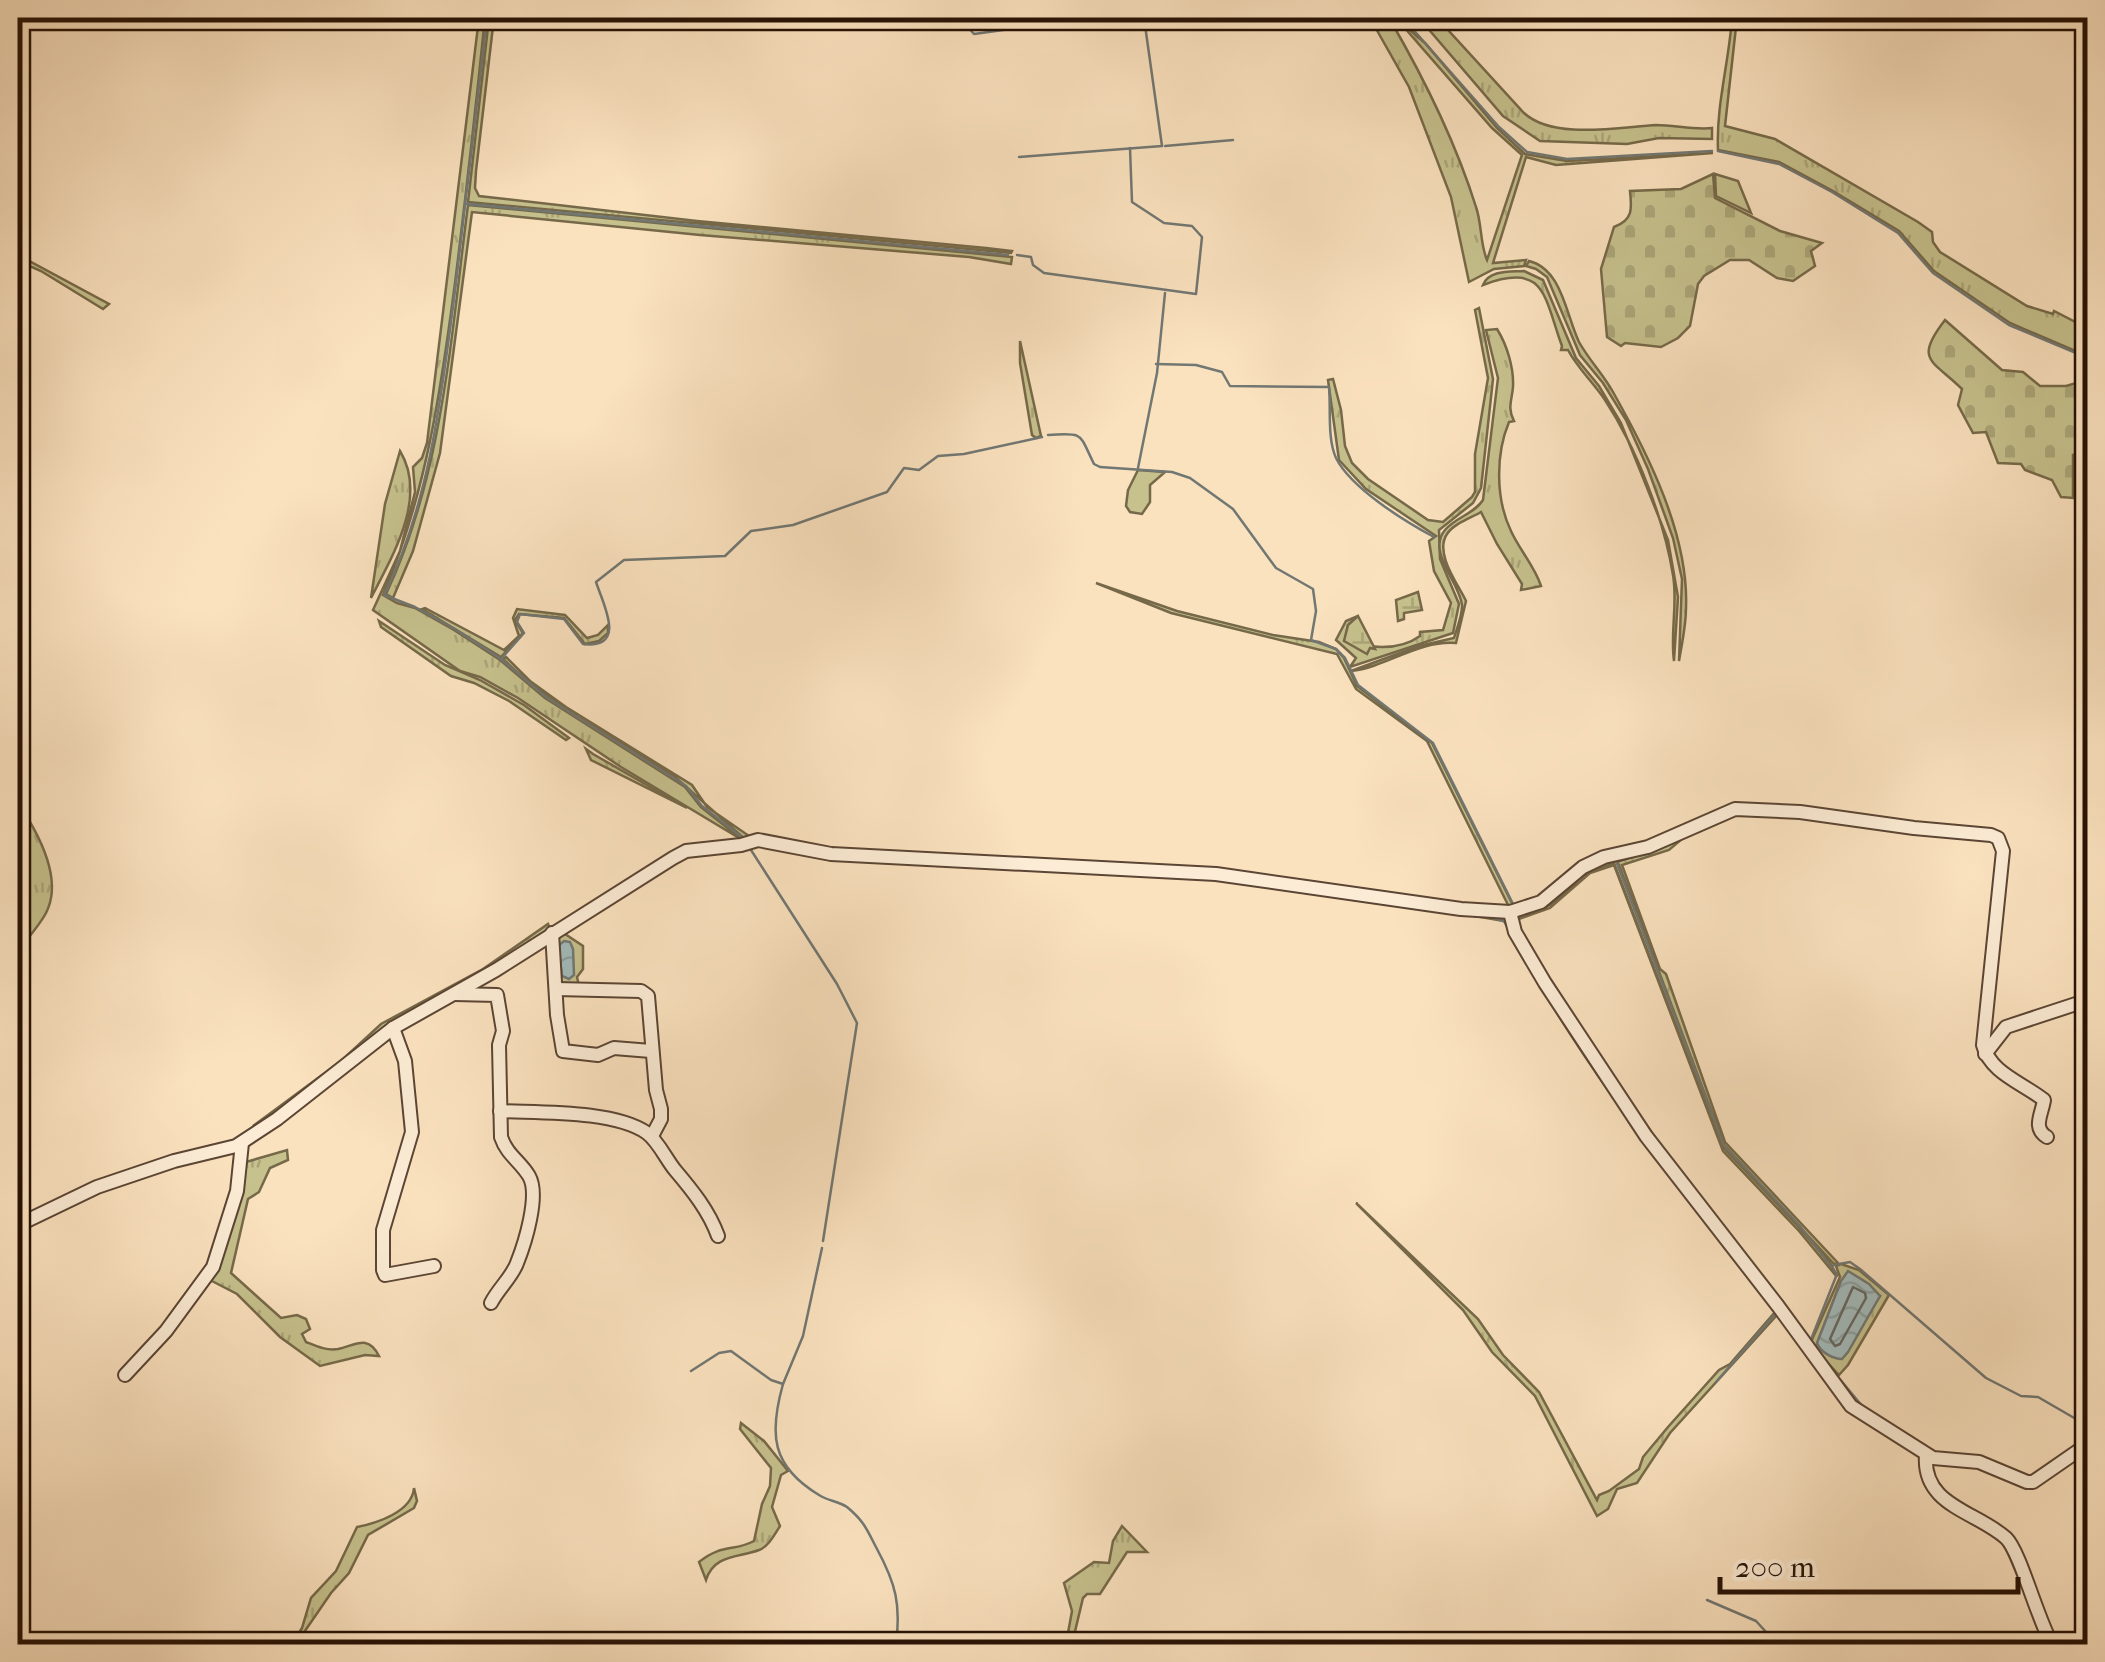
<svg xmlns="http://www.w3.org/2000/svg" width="2105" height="1662" font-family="'IM FELL French Canon',serif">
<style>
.grass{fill:url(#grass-tufts);stroke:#766949;stroke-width:2.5;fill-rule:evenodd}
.wetland{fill:url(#wetland-marsh);stroke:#766949;stroke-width:2.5}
.cemetery{fill:url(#cemetery-stones);stroke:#766949;stroke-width:2.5}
.water{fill:url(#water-waves);stroke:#717773;stroke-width:2.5}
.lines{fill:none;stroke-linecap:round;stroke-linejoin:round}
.shore{stroke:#646660;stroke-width:2.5}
.stream{stroke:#717773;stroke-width:2.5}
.minor-casing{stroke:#5b4534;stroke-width:16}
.minor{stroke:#fcecd5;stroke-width:12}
</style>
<defs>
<pattern id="grass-tufts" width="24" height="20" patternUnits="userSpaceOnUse" patternTransform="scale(2.5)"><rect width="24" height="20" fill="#c6c18d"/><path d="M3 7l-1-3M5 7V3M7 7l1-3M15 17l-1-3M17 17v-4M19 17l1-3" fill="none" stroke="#aaa578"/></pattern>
<pattern id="wetland-marsh" width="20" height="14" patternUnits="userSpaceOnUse" patternTransform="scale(2.5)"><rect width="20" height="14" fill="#c6c18d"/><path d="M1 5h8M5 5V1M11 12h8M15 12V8" fill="none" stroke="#aaa578"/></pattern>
<pattern id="cemetery-stones" width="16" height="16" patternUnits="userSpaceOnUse" patternTransform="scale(2.5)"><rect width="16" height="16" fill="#c6c18d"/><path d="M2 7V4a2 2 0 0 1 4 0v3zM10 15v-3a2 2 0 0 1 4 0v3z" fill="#aaa578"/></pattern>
<pattern id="water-waves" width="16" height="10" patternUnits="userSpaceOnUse" patternTransform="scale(2.5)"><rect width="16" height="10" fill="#a3bbbc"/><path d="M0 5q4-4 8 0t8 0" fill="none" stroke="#8ca0a0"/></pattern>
</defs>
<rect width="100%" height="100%" fill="#fbe2bf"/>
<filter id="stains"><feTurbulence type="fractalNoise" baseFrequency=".002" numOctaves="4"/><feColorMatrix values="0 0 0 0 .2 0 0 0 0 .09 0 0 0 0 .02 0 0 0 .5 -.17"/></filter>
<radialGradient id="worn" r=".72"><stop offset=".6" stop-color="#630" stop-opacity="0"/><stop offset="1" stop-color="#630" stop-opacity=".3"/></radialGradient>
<g class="grass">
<path d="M479,18H485C476,106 466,195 455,283C441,390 426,495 383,595L397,603L415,608L454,630L500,660L545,698L685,787L701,807L744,841L621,767L518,698L480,677L460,671L373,610L400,551L415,492L413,467L422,458L427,443Z"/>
<polygon points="489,18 494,18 476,171 475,188 479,196 697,221 986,248 1012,251 1011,253 468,202"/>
<path d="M1370,18H1389C1424,78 1455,140 1476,207C1482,224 1480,244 1487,260L1522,155L1492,128L1396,18L1425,43L1497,128L1525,154L1567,161L1713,153L1556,165L1526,157L1493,263L1526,260L1524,266L1494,269L1469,282L1451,197L1409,87Z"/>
<path d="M1419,18H1437L1524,113C1553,140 1619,127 1656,125C1675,125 1693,130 1712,128V139L1659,138L1627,144L1540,141L1503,116Z"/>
<path d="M1732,18H1737L1725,126L1775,139L1918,222L1932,232L1933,242L1940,252L2027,306L2053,314L2054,311L2087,328V356L2010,323L1934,271L1899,231L1833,191L1779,162L1718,150C1716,105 1729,62 1732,18Z"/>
<path d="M468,205L1012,257L1011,264L969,257L700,235L472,212L440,453L413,551L393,598L386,594C443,474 451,335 468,205Z"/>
<polygon points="18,255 109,304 103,309 41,271 18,261"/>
<path d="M1529,261C1562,269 1566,315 1579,342C1589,360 1603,374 1613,392C1648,454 1689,535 1686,608C1686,626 1682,643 1679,661L1682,579L1673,538L1648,469L1626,420L1603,383L1580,355L1547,277L1536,269L1526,266Z"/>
<path d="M1524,271L1543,280L1576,358L1599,386L1621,423L1668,540L1678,597L1674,661C1670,632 1678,604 1673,575C1664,519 1636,447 1605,400C1593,382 1578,369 1568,350H1561L1562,346C1544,297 1546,261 1483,285C1489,270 1509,272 1524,271Z"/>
<path d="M1479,308L1493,379L1481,488L1473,503L1439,530L1440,559L1459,604L1453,633L1350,667L1356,658L1336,640L1346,621L1358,616L1348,625L1345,641C1369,648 1398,652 1420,636V632L1443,630L1451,603L1434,571L1429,541L1436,536L1366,489L1339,460L1328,380L1333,379L1341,410L1345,446L1352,463L1368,479L1428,520L1443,522L1472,497L1475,492V454L1488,378L1475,310Z"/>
<path d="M1497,329C1507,345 1514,368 1513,387C1512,400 1507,408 1514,421L1509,422C1496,453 1495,498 1511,531C1519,549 1535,567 1541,586L1521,590L1522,584L1497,544L1481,512C1471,518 1453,524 1447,534C1434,553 1458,584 1466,601L1456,643C1418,640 1387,667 1351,671L1419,646L1454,638C1457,628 1462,616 1462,606C1461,584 1426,552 1445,530C1456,517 1474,514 1483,500L1498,378L1486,330Z"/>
<polygon points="1020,341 1041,436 1036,438 1032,435 1020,363"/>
<path d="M400,451C428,497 393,555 371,598L385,504Z"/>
<polygon points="1138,470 1165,472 1150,485 1150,502 1142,514 1130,512 1126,506 1128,490"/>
<polygon points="1096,583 1177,611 1273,635 1319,642 1336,649 1344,658 1357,686 1432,743 1513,905 1534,901 1564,884 1539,901 1511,911 1427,741 1356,689 1337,654 1171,613"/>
<polygon points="425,608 504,650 519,636 513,618 517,609 565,615 587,638 598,635 608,625 608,633 599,641 585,644 564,618 519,614 515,620 523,633 501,657 422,609"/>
<polygon points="379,621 445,665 480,680 524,705 569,738 566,740 509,701 474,683 451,676 381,627"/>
<polygon points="506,657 530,681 566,707 692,785 707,807 752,838 746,840 675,777 561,705 529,683 503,659"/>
<polygon points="586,749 593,754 687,808 591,760"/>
<path d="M18,803C37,831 64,878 46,913C39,926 27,939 18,951V889L23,864L18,843Z"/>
<path d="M1721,814L1720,819L1689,833L1669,850L1622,865L1660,969L1666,974L1725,1142L1838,1263L1834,1264L1724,1145L1619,865L1617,862L1670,844L1683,837L1599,865L1583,875L1614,863L1722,1146L1798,1226L1832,1266L1837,1277L1799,1231L1723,1151L1614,865L1590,873L1550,908L1516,920L1554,903L1583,875L1547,906L1517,915L1514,918L1516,927C1592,1069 1695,1193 1792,1320L1816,1356L1864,1409L1919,1449C1898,1435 1874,1422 1855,1406C1850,1401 1846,1394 1842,1388C1824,1364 1805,1339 1787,1315C1748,1262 1502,955 1514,913L1549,899L1583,868L1604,858L1648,848Z"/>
<path d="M1416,906L1506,913L1521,945L1778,1314L1670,1433L1637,1483L1617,1489L1608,1509L1597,1516L1535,1396L1492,1352L1463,1310L1356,1203L1478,1319L1503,1355L1539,1392L1597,1500L1599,1495L1609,1491L1639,1469L1643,1457L1668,1427L1719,1370L1730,1364L1775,1312C1679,1186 1577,1062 1504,921Z"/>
<polygon points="548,924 551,931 259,1125 253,1126 341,1061 381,1024 483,969"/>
<polygon points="562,932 583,946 583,969 577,977 579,986 558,986 555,936"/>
<path d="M287,1150L288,1160L270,1168L259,1192L248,1199L231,1273L281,1318L297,1315L306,1319L310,1329L302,1334L306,1342C316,1346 327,1351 338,1349C356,1345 368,1334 379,1356L365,1355L320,1366L280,1337L237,1294L208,1279L244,1178L246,1162Z"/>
<path d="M1841,1264L1859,1270L1889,1295L1848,1365L1839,1375L1810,1344L1840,1277L1836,1266ZM1841,1281L1880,1296L1864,1320L1817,1344Z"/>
<path d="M741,1423L764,1441L788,1471L781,1475L772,1507L780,1526C775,1534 768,1547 759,1550C738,1558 714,1554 706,1580L699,1562C723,1543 733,1552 754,1541L762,1504L770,1486L771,1468L740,1429Z"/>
<path d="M414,1488L417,1501L414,1508L368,1535L349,1573L331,1593L296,1644H292L302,1628L311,1598L336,1571L357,1527C377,1523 412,1512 414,1488Z"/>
<polygon points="1122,1526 1147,1552 1127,1552 1100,1594 1087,1594 1083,1598 1072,1644 1066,1644 1072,1611 1064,1583 1094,1562 1109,1563 1113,1541"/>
</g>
<g class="wetland">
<polygon points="1418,592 1422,610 1404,613 1404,619 1398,621 1396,600"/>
<polygon points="1358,616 1375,649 1370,648 1367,654 1344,641 1348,625"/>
</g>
<g class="cemetery">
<path d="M1713,174L1715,198L1780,231L1822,243L1811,251L1815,266L1793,281L1777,278L1749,260H1730L1704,276L1698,284L1690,326L1678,338L1661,347L1625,343L1621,346L1607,337L1601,269L1614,227C1633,220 1632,209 1630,191L1681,189Z"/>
<polygon points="1715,174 1738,181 1751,213 1716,196"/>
<path d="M1945,320L2002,370L2023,372L2040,386H2066L2087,380V450L2073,455V498L2061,497L2052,480L2025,470L2021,464L1998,463L1986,432L1973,433L1958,405L1962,389C1933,360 1913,361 1945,320Z"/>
</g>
<g class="water">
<polygon points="564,941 570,942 573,949 574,975 569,979 562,976 558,946"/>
<path d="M1848,1271L1869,1284L1880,1296L1848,1352L1842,1359C1833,1359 1820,1352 1817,1343L1841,1281Z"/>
</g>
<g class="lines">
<polygon class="shore" points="1853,1287 1865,1293 1866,1298 1840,1344 1835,1346 1830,1339"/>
<g class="stream">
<path d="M487,18C477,109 466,200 455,291C442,392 430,503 384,595L415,607L455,629L501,659L546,697L686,786L702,806L743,838"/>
<polyline points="960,18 974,34 1069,21 1071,18"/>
<polyline points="1403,18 1499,127 1527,152 1567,159 1712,151"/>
<polyline points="2083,18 2088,19"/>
<polyline points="1165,146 1233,140"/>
<polyline points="1718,151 1779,164 1832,192 1898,233 1933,273 2009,325 2088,358"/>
<polyline points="1019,157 1162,146 1144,18"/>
<polyline points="467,204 1008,255"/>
<polyline points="1017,255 1031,257 1033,265 1044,273 1196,294 1202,237 1192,226 1164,223 1132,202 1130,148"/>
<path d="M1156,364L1196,365L1222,372L1230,386L1329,387C1331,408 1327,438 1336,458C1351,488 1404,521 1434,537"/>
<path d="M1048,435C1085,432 1079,434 1094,464L1100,467L1172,472L1190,478L1233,509L1276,568L1313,589L1316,611L1311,640L1336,649L1345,658L1358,685L1433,743L1513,904"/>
<polyline points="1138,468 1157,373 1165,293"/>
<path d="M501,659L524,633L517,622L520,614L564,619L583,644C628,649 603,604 596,582L624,560L725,556L751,531L793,525L887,492L904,468L919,470L938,456L964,454L1042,437"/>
<polyline points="751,850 837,984 857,1023 823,1241"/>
<polyline points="1616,861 1724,1146 1799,1225 1837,1274 1810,1342"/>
<polyline points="1601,865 1622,859"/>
<polyline points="1522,915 1547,906 1573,883"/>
<polyline points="1491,917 1506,922"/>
<polyline points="18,1234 34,1224"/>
<polyline points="1834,1265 1850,1262 1860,1269 1986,1378 2021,1396 2038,1397 2088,1426"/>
<polyline points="691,1371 719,1353 731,1351 771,1380 783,1384 803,1336 822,1248"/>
<polyline points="1833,1371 1863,1407"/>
<polyline points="1717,1381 1775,1314"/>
<path d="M783,1384C769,1434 771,1466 819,1495C828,1501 838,1501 847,1507C865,1522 867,1530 877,1549C896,1584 901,1605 896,1644"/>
<polyline points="1707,1600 1756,1621 1777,1644"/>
<polyline points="18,1631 42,1644"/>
</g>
<g class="minor-casing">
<g id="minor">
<polyline points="1510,912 1515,932 1545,983 1646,1136 1778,1306 1851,1406 1933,1458 1979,1462 2027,1482 2033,1482 2088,1444"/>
<polyline points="552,933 557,1015 563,1051 598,1055 614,1048 651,1051"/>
<polyline points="556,989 641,991 648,996 656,1090 661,1109 661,1119 652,1136"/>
<path d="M455,994L497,995L503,1031L499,1045L501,1137C507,1155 520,1161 529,1176C540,1195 525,1243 517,1263C512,1277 498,1289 491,1303"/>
<polyline points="393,1028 405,1061 412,1132 383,1230 383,1270 385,1275 434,1266"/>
<polyline points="1985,1054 2006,1027 2088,1000"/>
<path d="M500,1111C539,1113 614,1110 647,1133C658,1141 666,1159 675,1170C692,1190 709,1211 718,1236"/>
<path d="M18,1225L97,1187L174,1161L236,1146L277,1119L393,1028L496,970L673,858L686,851L741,845L758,840L831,854L1216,874L1461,909L1510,912L1541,902L1583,867L1604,857L1648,847L1735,809L1800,812L1914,828L1991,835L1998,838L2003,851L1983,1045C1990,1073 2023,1083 2044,1100C2042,1114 2032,1128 2047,1137"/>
<polyline points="125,1375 166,1331 213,1267 237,1191 242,1143"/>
<path d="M1926,1455C1922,1506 1976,1511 2006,1538C2020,1551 2038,1621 2052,1644"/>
</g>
</g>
<use href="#minor" class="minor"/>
</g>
<rect width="2105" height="1662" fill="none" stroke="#fbe2bf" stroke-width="60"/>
<rect x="20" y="20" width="2065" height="1622" fill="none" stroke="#261105" stroke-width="5"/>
<rect x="30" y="30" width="2045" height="1602" fill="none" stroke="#261105" stroke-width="2.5"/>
<path d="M1720 1577v15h298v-15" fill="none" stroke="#261105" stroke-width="5"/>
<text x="1735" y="1577" font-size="30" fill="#261105" stroke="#fcecd5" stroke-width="8" paint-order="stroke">200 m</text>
<rect width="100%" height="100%" filter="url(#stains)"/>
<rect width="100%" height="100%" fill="url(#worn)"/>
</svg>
